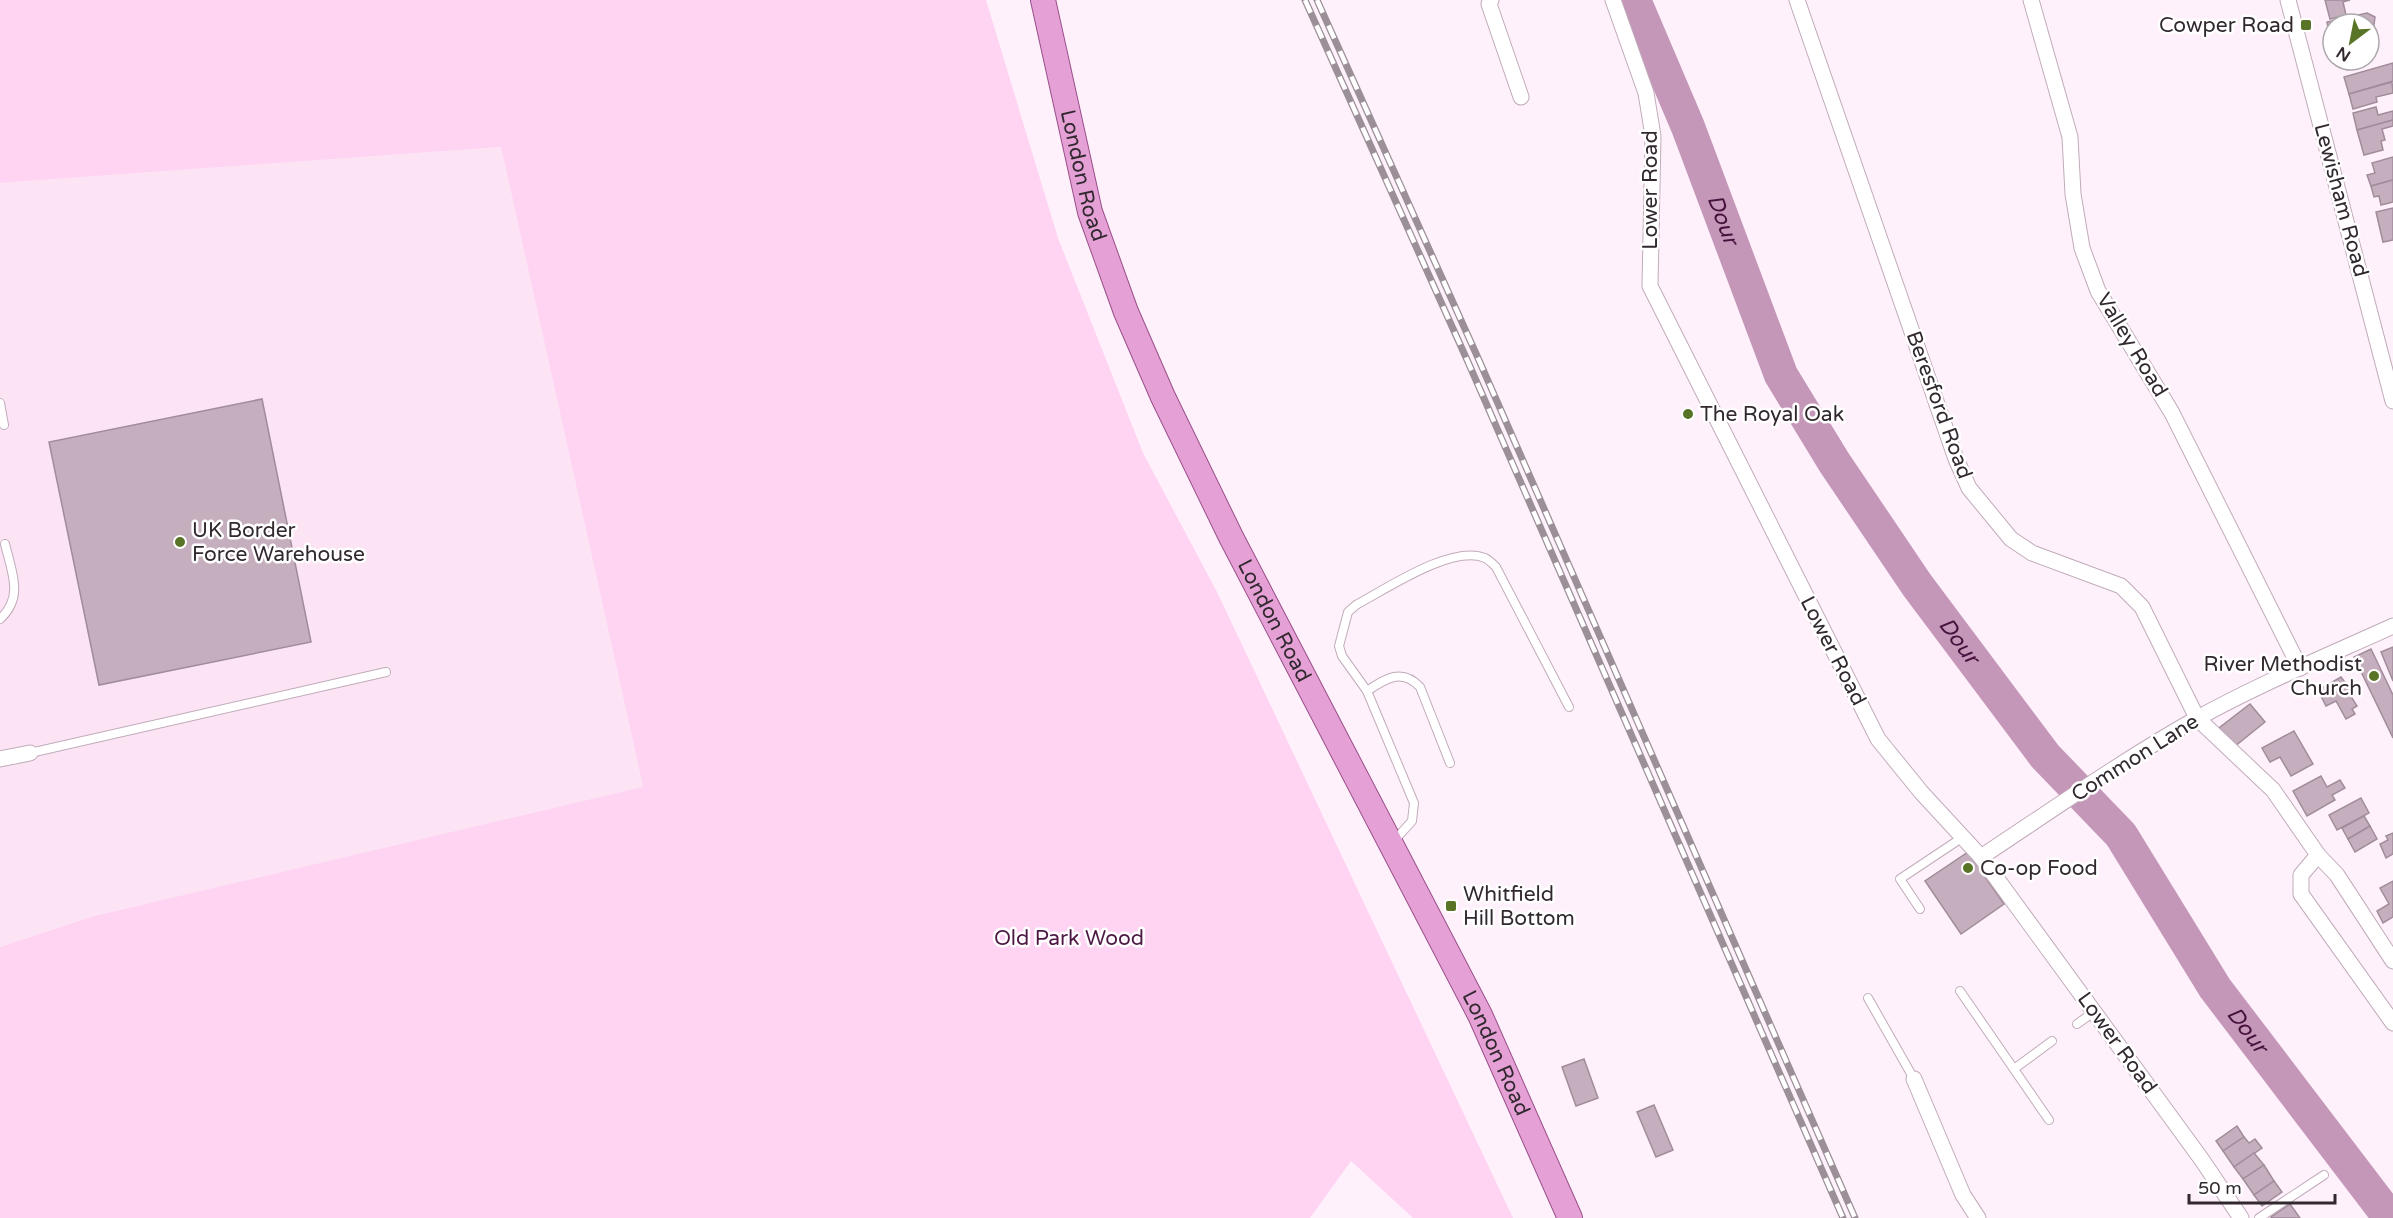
<svg xmlns="http://www.w3.org/2000/svg" width="2393" height="1218" font-family="'Varela Round',sans-serif">
<style>
.built{fill:#fce4f5}
.green{fill:#fed4f2}
.lines{fill:none;stroke-linecap:round;stroke-linejoin:round}
.river{stroke:#c497b8;stroke-width:34}
.building{fill:#c5afbf;stroke:#a18c9b;stroke-width:1.5}
.lane-casing{stroke:#c1abba;stroke-width:10}
.street-casing{stroke:#c1abba;stroke-width:17}
.primary-casing{stroke:#9a4f8a;stroke-width:26}
.lane{stroke:#fff;stroke-width:8}
.street{stroke:#fff;stroke-width:15}
.primary{stroke:#e5a1d6;stroke-width:24}
.rail-casing{stroke:#9b9098;stroke-width:7}
.rail{stroke:#fff;stroke-width:4.5;stroke-dasharray:14;stroke-linecap:butt}
.poi-dot{fill:#597427;stroke:#fff;stroke-width:2}
.labels{text-anchor:middle;dominant-baseline:central;stroke-width:5;stroke-linejoin:round;paint-order:stroke}
.poi-label{font-size:21px;fill:#31292f;stroke:#fff;text-anchor:start}
.street-label{font-size:21px;fill:#31292f;stroke:#fff}
.park-label{font-size:21px;fill:#4d1843;stroke:#fff}
.water-label{font-size:22px;font-style:italic;fill:#46113c;stroke:#fff}
</style>
<rect width="100%" height="100%" fill="#fff1fb"/>
<polygon class="built" points="501,147 643,788 94,916 0,947 0,183"/>
<polygon class="green" points="0,0 986,0 1058,238 1143,453 1217,592 1513,1218 1413,1218 1351,1161 1310,1218 0,1218 0,947 94,916 643,787 501,147 0,183"/>
<g class="lines">
<path class="river" id="s1" d="M1634,0L1688,127L1781,375L1834,462L1917,585L2045,756L2121,835L2215,988L2390,1218"/>
</g>
<g class="building">
<polygon points="2325,0 2350,0 2343,2 2346,15 2330,19"/>
<polygon points="2367,13 2375,17 2374,25 2333,24 2333,33 2329,33 2327,22"/>
<polygon points="2369,50 2372,60 2341,67 2339,60 2369,60"/>
<polygon points="2393,63 2393,81 2349,94 2344,77"/>
<polygon points="2392,82 2393,93 2376,97 2377,102 2353,109 2349,94"/>
<polygon points="2376,107 2378,115 2393,111 2393,120 2357,130 2353,113"/>
<polygon points="2393,120 2393,126 2382,129 2385,140 2381,141 2383,150 2364,155 2357,130"/>
<polygon points="2393,157 2393,180 2371,186 2367,175 2375,173 2372,163"/>
<polygon points="2393,180 2393,202 2381,205 2379,196 2374,197 2371,186"/>
<polygon points="2393,208 2393,240 2383,242 2376,212"/>
<polygon points="262,399 311,642 99,685 49,442"/>
<polygon points="2393,647 2393,681 2381,652"/>
<polygon points="2371,649 2393,695 2393,738 2354,657"/>
<polygon points="2341,677 2353,693 2350,695 2357,706 2352,709 2355,714 2346,719 2336,701 2326,706 2318,690"/>
<polygon points="2250,704 2265,722 2234,747 2219,728"/>
<polygon points="2294,731 2313,764 2291,776 2280,757 2270,762 2262,748"/>
<polygon points="2321,776 2327,787 2340,780 2345,788 2332,795 2335,800 2307,816 2293,791"/>
<polygon points="2361,798 2369,813 2337,830 2329,815"/>
<polygon points="2364,816 2370,826 2348,839 2342,828"/>
<polygon points="2370,826 2377,839 2355,852 2348,839"/>
<polygon points="2393,833 2393,854 2386,858 2380,844 2388,840 2386,836"/>
<polygon points="1968,852 2004,904 1961,934 1925,881"/>
<polygon points="2393,881 2393,917 2383,923 2377,911 2389,904 2380,888"/>
<polygon points="1584,1059 1598,1098 1576,1106 1562,1067"/>
<polygon points="1654,1105 1673,1150 1656,1157 1637,1112"/>
<polygon points="2237,1126 2244,1137 2223,1151 2216,1141"/>
<polygon points="2244,1137 2249,1143 2255,1139 2262,1148 2234,1167 2223,1151"/>
<polygon points="2254,1153 2264,1165 2243,1179 2234,1167"/>
<polygon points="2264,1165 2274,1181 2254,1195 2243,1179"/>
<polygon points="2274,1181 2282,1192 2262,1206 2254,1195"/>
<polygon points="2290,1204 2300,1218 2271,1218 2271,1217"/>
</g>
<g class="lines">
<g class="lane-casing">
<g id="lane">
<polyline points="0,403 4,425"/>
<path d="M0,619C24,597 12,573 5,544"/>
<path d="M1367,691C1386,678 1402,668 1420,687L1450,763"/>
<polyline points="30,753 386,672"/>
<path d="M1394,841L1412,821L1414,803L1367,691L1342,656L1339,646L1348,612L1356,605C1386,589 1452,544 1485,558C1489,560 1493,564 1496,567L1569,707"/>
<polyline points="1920,909 1900,879 1963,837"/>
<polyline points="1960,991 2049,1120"/>
<polyline points="1868,998 1914,1079"/>
<polyline points="2077,1024 2094,1012"/>
<polyline points="2014,1069 2052,1041"/>
<polyline points="2259,1218 2324,1175"/>
</g>
</g>
<g class="street-casing">
<g id="street">
<polyline points="1491,0 1489,4 1521,97"/>
<polyline points="1613,0 1646,93 1653,136 1650,286 1878,739 1921,792 1981,857 2202,1160 2241,1218"/>
<polyline points="1797,0 1956,459 1969,488 2011,539 2032,553 2121,586 2142,607 2197,718 2273,790 2318,855 2337,875 2393,961"/>
<polyline points="2031,0 2070,137 2073,194 2082,248 2098,291 2172,413 2300,668"/>
<polyline points="2288,0 2393,401"/>
<polyline points="0,759 30,753"/>
<polyline points="2318,855 2301,875 2301,894 2393,1023"/>
<path d="M1981,857C2052,810 2122,761 2196,719C2259,684 2327,656 2393,626"/>
<polyline points="1914,1079 1963,1195 1978,1218"/>
</g>
</g>
<g class="primary-casing">
<g id="primary">
<path id="s2" d="M1043,0L1090,212L1126,312L1163,397L1231,537L1480,1015L1570,1218"/>
</g>
</g>
<use href="#lane" class="lane"/>
<use href="#street" class="street"/>
<use href="#primary" class="primary"/>
<g class="rail-casing">
<g id="rail">
<polyline points="1305,0 1468,362 1843,1218"/>
<polyline points="1317,0 1478,358 1855,1218"/>
</g>
</g>
<use href="#rail" class="rail"/>
</g>
<g class="poi-dot">
<rect x="2300" y="19" width="12" height="12" rx="3"/>
<circle cx="1688" cy="414" r="6"/>
<circle cx="180" cy="542" r="6"/>
<circle cx="2374" cy="676" r="6"/>
<circle cx="1968" cy="868" r="6"/>
<rect x="1445" y="900" width="12" height="12" rx="3"/>
</g>
<g class="labels">
<g class="poi-label">
<text x="2294" y="25" text-anchor="end">Cowper Road</text>
<text x="1700" y="414">The Royal Oak</text>
<text x="192" y="530">UK Border<tspan x="192" dy="24">Force Warehouse</tspan></text>
<text x="2362" y="664" text-anchor="end">River Methodist<tspan x="2362" dy="24">Church</tspan></text>
<text x="1980" y="868">Co-op Food</text>
<text x="1463" y="894">Whitfield<tspan x="1463" dy="24">Hill Bottom</tspan></text>
</g>
<g class="street-label">
<text stroke="none"><textPath href="#s2" startOffset="180">London Road</textPath></text>
<text transform="translate(1650 190) rotate(-90)">Lower Road</text>
<text transform="translate(2341 200) rotate(75)">Lewisham Road</text>
<text transform="translate(2132 345) rotate(59)">Valley Road</text>
<text transform="translate(1939 405) rotate(70)">Beresford Road</text>
<text stroke="none"><textPath href="#s2" startOffset="666">London Road</textPath></text>
<text transform="translate(1833 651) rotate(63)">Lower Road</text>
<text transform="translate(2135 758) rotate(-32)">Common Lane</text>
<text transform="translate(2117 1043) rotate(54)">Lower Road</text>
<text stroke="none"><textPath href="#s2" startOffset="1152">London Road</textPath></text>
</g>
<g class="park-label">
<text x="1069" y="938">Old Park Wood</text>
</g>
<g class="water-label">
<text stroke="none"><textPath href="#s1" startOffset="237">Dour</textPath></text>
<text stroke="none"><textPath href="#s1" startOffset="723">Dour</textPath></text>
<text stroke="none"><textPath href="#s1" startOffset="1209">Dour</textPath></text>
</g>
</g>
<g transform="translate(2351 42) rotate(212)"><circle r="28" fill="#ffffff" stroke="#ada9ac" stroke-width="1.5"/>
<path d="M0-4.5L10 22L0 15L-10 22Z" fill="#597427"/>
<text y="-9" font-size="16" font-weight="bold" text-anchor="middle" fill="#31292f">N</text>
</g>
<path d="M2189 1194v9h146v-9" fill="none" stroke="#31292f" stroke-width="3"/>
<text x="2198" y="1194" font-size="18" fill="#31292f" stroke="#ffffff" stroke-width="4.5" paint-order="stroke">50 m</text>
</svg>
